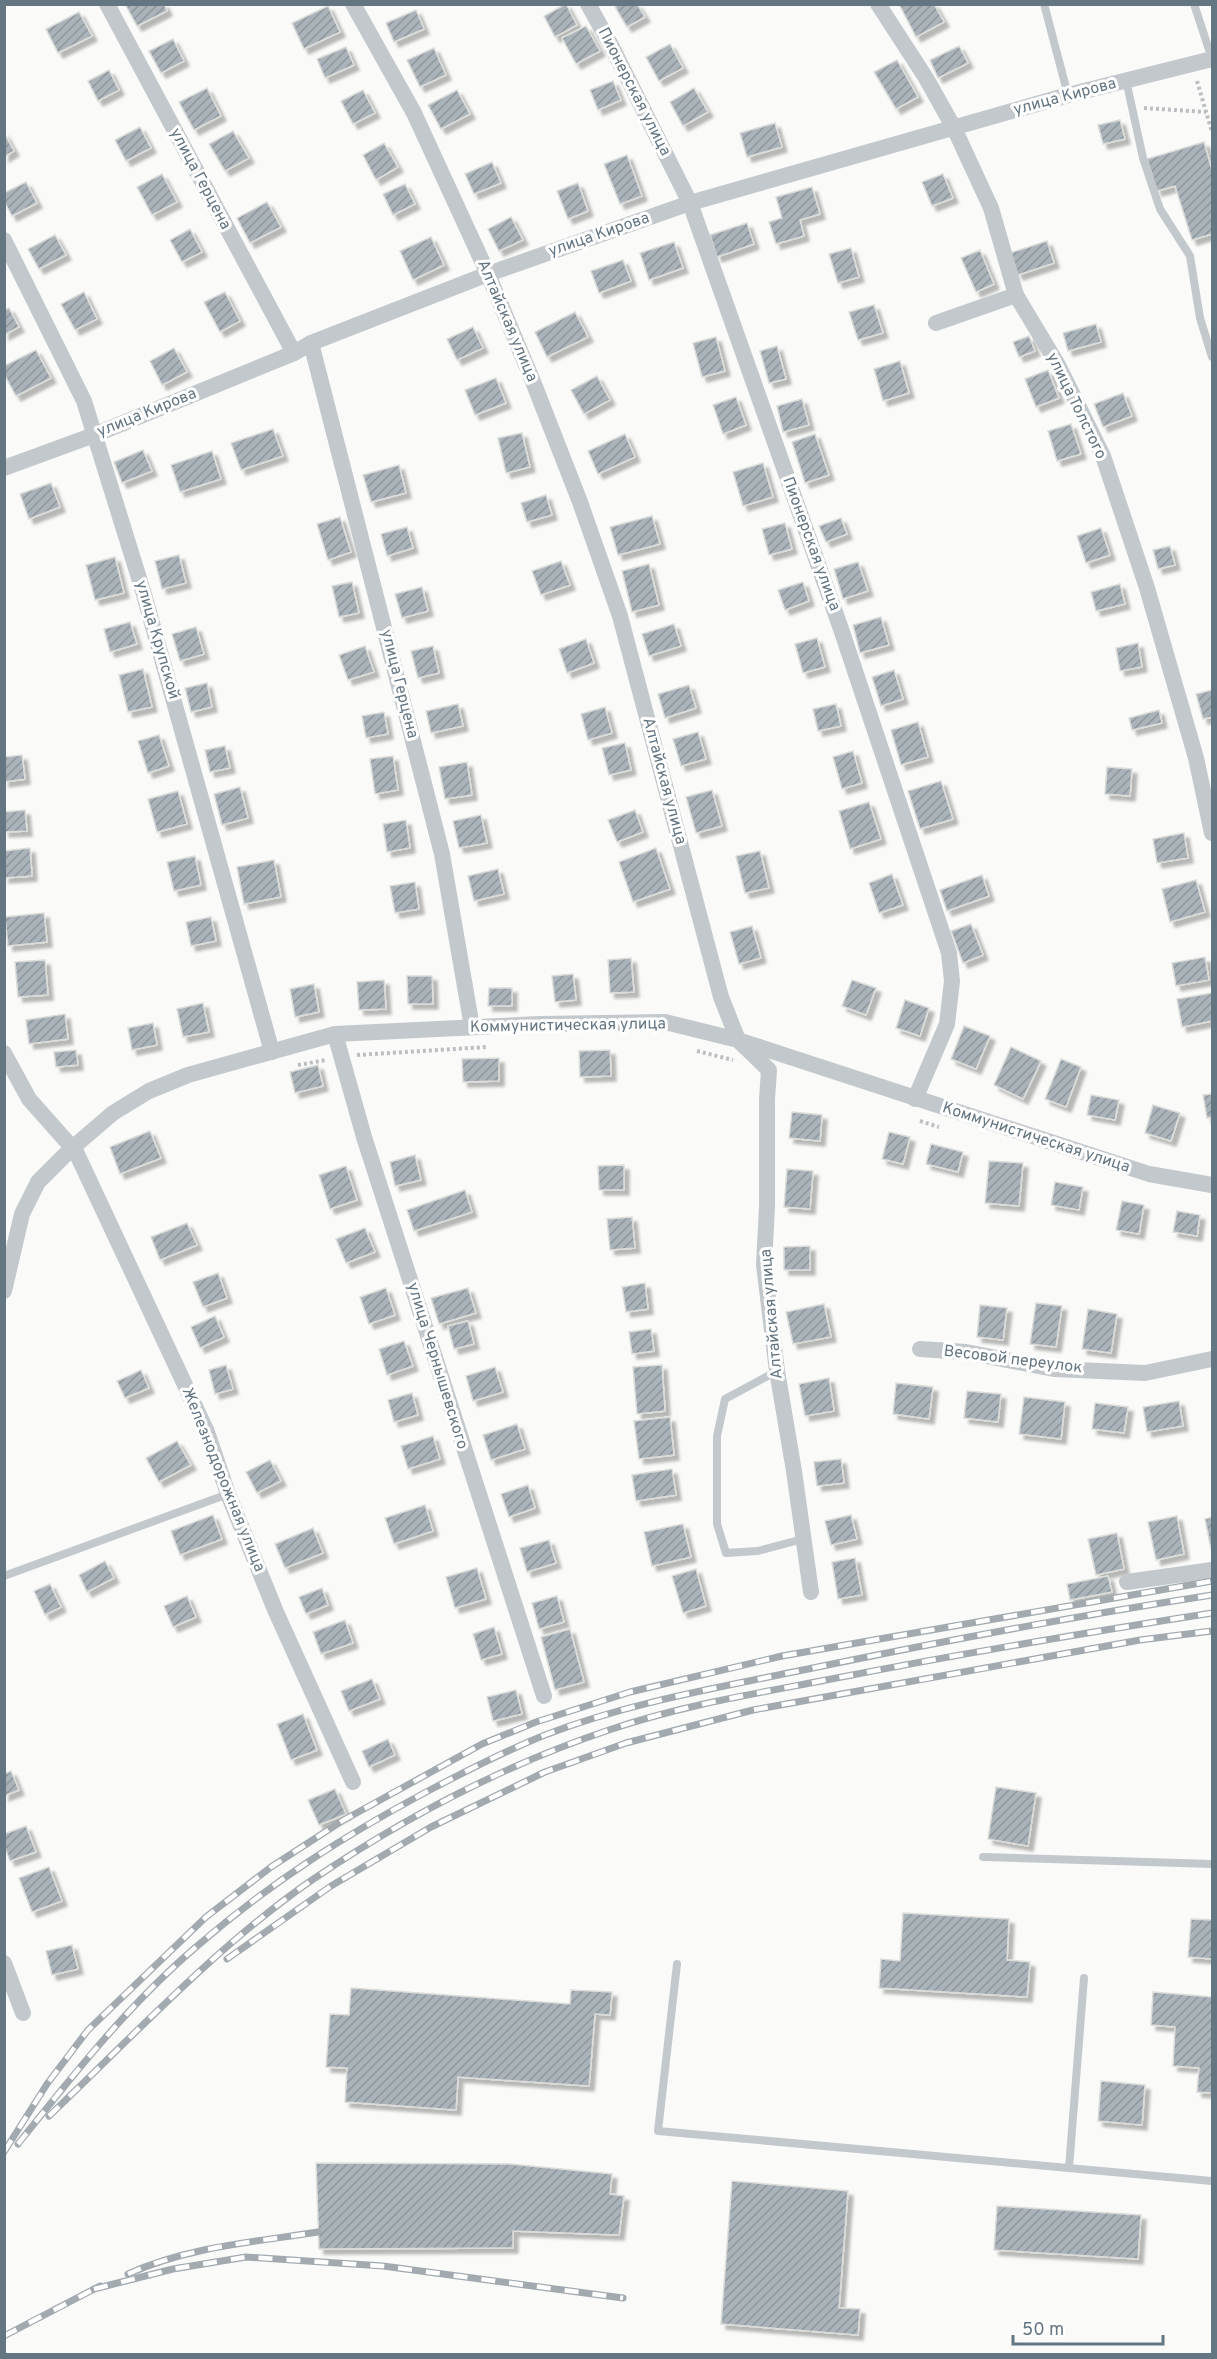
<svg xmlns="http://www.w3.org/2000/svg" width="1217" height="2359" font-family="Overpass,sans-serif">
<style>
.building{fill:url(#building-hatch);stroke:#dcdcda;stroke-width:1.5;filter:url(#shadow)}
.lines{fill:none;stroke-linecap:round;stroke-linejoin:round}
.path{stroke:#bbbfc2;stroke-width:4;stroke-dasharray:3 3;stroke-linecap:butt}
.lane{stroke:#c3c8cc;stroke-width:8}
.street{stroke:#c3c8cc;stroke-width:16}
.rail-casing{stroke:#a2aab0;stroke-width:7}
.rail{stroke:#fff;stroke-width:4.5;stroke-dasharray:14;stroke-linecap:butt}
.labels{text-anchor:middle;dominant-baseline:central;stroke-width:6;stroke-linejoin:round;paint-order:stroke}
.street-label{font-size:16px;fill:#657683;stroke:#fff}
</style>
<defs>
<pattern id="building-hatch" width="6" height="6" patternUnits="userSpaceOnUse" patternTransform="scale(1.5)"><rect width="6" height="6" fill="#aab3b9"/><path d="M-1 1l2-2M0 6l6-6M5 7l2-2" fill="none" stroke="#8e969c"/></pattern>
<filter id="shadow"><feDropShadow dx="5" dy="5" stdDeviation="1.5" flood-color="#0004"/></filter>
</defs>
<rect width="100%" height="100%" fill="#fafaf8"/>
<g class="building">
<polygon points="125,4 164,4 167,11 137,26"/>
<polygon points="566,4 577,25 555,37 544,16"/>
<polygon points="619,4 637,4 645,17 627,27 615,7"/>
<polygon points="899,4 934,4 944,22 916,37"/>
<polygon points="328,6 340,32 304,49 292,23"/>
<polygon points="416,10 424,29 394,42 386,23"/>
<polygon points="79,12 92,36 58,53 46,29"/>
<polygon points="586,26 600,51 576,64 562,38"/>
<polygon points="173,39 184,61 161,73 149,51"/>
<polygon points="670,44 683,68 659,81 646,57"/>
<polygon points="959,46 968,63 938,78 930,60"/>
<polygon points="346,47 354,65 325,78 317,59"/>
<polygon points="434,48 446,75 420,87 407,60"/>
<polygon points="897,60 918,97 896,109 874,72"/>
<polygon points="109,70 119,90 98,101 88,81"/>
<polygon points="613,81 621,100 598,110 590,90"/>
<polygon points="207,88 221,116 194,130 179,102"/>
<polygon points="694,88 708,112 683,126 670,102"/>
<polygon points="363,90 375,113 353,124 341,101"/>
<polygon points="457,90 470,114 441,129 428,105"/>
<polygon points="1120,120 1125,139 1103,144 1098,125"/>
<polygon points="775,123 782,147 747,157 740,133"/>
<polygon points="140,127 151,148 126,161 115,140"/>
<polygon points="233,131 249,158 225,171 209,144"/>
<polygon points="4,133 14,151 4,157"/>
<polygon points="1204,142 1212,170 1212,234 1192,240 1175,186 1157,191 1147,159"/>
<polygon points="384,143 398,167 376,180 363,155"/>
<polygon points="627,155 642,196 620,204 604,164"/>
<polygon points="492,162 501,183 474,194 465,174"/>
<polygon points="162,174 177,202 152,215 137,187"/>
<polygon points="943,174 953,198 932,206 922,182"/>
<polygon points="26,182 37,203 12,216 4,201 4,193"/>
<polygon points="578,183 588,211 568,219 557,191"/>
<polygon points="405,184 415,204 393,215 383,194"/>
<polygon points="812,187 820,214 800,220 804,236 776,244 769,222 782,218 776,197"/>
<polygon points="267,202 281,227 250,243 237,218"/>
<polygon points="511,217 523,240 499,251 488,229"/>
<polygon points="747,223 754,244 717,257 710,235"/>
<polygon points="190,229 202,252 182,262 170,240"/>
<polygon points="55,235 66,255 39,269 28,249"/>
<polygon points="431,237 444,265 413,280 400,251"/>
<polygon points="1047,241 1054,263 1018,275 1010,253"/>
<polygon points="674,242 683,268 649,280 640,253"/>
<polygon points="851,248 859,277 838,283 829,254"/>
<polygon points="980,250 994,284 976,292 961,258"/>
<polygon points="623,260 631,281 599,293 591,271"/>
<polygon points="84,292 97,319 75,330 61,304"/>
<polygon points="225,292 240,321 220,332 204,302"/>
<polygon points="874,305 883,333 858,340 849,312"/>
<polygon points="9,308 19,327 4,335 4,310"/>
<polygon points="575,312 588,337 547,357 535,332"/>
<polygon points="1096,324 1101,342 1068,351 1063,333"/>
<polygon points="473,327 483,348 457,360 447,339"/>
<polygon points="1029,336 1035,351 1019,357 1013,342"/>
<polygon points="716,337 725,371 702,377 693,343"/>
<polygon points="777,346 786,379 769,383 760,351"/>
<polygon points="174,348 187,372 162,385 150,361"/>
<polygon points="36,350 51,378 16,396 4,374 4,366"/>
<polygon points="900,361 909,393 883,401 874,369"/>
<polygon points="1048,370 1059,398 1036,407 1025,379"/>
<polygon points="597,376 610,400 584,414 571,390"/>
<polygon points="496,378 506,403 475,415 465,390"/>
<polygon points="1123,393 1132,416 1103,427 1094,404"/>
<polygon points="736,397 746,425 723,434 713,405"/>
<polygon points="802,399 809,425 783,432 777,406"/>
<polygon points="1071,424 1081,454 1057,461 1048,431"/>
<polygon points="273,429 283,456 241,470 231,443"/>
<polygon points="522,433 530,467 506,473 498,438"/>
<polygon points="625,434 635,457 598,474 588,451"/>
<polygon points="815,434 829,475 805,483 792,442"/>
<polygon points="143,450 152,471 122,483 114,462"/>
<polygon points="212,451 221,479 180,492 171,465"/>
<polygon points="763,463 773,497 743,506 733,472"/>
<polygon points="399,465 406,493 371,502 363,475"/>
<polygon points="51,483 60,507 29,519 20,494"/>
<polygon points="546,495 552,515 527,522 521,503"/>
<polygon points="652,516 660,544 618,555 610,527"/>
<polygon points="340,517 351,552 328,560 317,524"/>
<polygon points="841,518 847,534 826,542 819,526"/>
<polygon points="785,523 792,549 769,555 762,529"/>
<polygon points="407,527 413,548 387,556 381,534"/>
<polygon points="1101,528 1110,555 1086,563 1077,536"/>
<polygon points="1170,546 1175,565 1158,569 1153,550"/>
<polygon points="179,555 186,583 162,589 155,561"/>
<polygon points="115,557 124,593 95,600 86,565"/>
<polygon points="561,561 570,585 541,595 532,571"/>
<polygon points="858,562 868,591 843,599 834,569"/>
<polygon points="649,564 659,605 632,612 622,571"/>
<polygon points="352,582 359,613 339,617 332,586"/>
<polygon points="803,582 809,601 785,610 778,590"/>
<polygon points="1120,584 1125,604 1096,611 1091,592"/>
<polygon points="422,587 428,611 402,618 395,594"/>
<polygon points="881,617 889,645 860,653 853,625"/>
<polygon points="130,622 137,644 110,652 104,629"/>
<polygon points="674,624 681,646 649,656 642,634"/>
<polygon points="196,627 204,654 180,661 172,634"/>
<polygon points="817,638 825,667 803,673 795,644"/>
<polygon points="586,639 594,663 567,673 559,649"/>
<polygon points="1138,643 1142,667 1120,671 1116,648"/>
<polygon points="365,646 374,672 348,680 339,655"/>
<polygon points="433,646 439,673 418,678 411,651"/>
<polygon points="143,669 152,707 128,712 119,675"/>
<polygon points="894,670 903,699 881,706 872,677"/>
<polygon points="207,683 212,707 191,712 185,688"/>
<polygon points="689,685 696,708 665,718 658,694"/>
<polygon points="1212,690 1212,717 1203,719 1196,694"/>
<polygon points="458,704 463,726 431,733 426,711"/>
<polygon points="836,704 841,726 818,731 813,709"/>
<polygon points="605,707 612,733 588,740 581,714"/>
<polygon points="1159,710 1162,723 1132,730 1129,718"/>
<polygon points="384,712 388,734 366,738 362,716"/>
<polygon points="918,722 928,757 901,765 891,730"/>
<polygon points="698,732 706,759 681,766 673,739"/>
<polygon points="159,735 169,766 148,773 138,741"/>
<polygon points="625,743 631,770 609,775 602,748"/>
<polygon points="225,746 230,768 210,772 205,750"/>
<polygon points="853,751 862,783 842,789 833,757"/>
<polygon points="22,755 25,779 4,782 4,757"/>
<polygon points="393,756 398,790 375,794 370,759"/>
<polygon points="467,762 472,795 445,799 439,767"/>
<polygon points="1107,767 1132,769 1130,796 1105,794"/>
<polygon points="941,781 953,819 920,829 908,791"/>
<polygon points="240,787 248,818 222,825 214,794"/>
<polygon points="712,790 722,826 696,833 686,797"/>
<polygon points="178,791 187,824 157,832 148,799"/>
<polygon points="869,802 881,839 850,849 839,811"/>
<polygon points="25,810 27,831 4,832 4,812"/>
<polygon points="635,810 643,832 617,842 608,820"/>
<polygon points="481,815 487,843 459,848 453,821"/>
<polygon points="406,820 410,848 387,852 383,824"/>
<polygon points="1184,833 1188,858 1157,863 1153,839"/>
<polygon points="30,848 32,876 4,878 4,851"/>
<polygon points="656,848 670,889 633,902 619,862"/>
<polygon points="760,851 769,888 745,893 736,856"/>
<polygon points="195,856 201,885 174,891 167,862"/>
<polygon points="274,860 281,897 244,904 237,867"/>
<polygon points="498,869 504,894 474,901 468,876"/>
<polygon points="892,874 903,905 879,913 869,883"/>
<polygon points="982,875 989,896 947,911 940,890"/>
<polygon points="1196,880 1205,912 1170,922 1162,889"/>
<polygon points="415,882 419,909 395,913 390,886"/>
<polygon points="44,913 47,942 8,946 5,917"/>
<polygon points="211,917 216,941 191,946 186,922"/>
<polygon points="971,924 983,955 963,963 951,931"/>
<polygon points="752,926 761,958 739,964 730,932"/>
<polygon points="1205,957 1209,980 1176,986 1172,963"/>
<polygon points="631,958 634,992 610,993 608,960"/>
<polygon points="45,960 48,995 18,997 15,962"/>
<polygon points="573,974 576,1000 555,1002 552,976"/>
<polygon points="407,976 432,976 433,1004 408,1004"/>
<polygon points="384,980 386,1009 359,1010 357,982"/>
<polygon points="852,980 876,988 866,1015 842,1006"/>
<polygon points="314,984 319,1012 295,1017 290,989"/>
<polygon points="489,988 512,988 512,1006 488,1006"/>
<polygon points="1212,993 1212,1021 1182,1027 1177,999"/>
<polygon points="905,1000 929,1008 920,1036 896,1028"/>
<polygon points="203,1003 209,1032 183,1037 177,1009"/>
<polygon points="65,1014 68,1039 29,1044 26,1020"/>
<polygon points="153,1023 157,1045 132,1050 128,1028"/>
<polygon points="964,1026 990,1036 976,1069 951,1059"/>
<polygon points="1011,1047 1041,1061 1023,1099 994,1085"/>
<polygon points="76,1050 78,1065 56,1067 54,1052"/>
<polygon points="610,1050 611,1076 580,1077 579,1051"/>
<polygon points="499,1058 499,1081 463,1082 462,1059"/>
<polygon points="1061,1059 1081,1067 1066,1107 1045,1099"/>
<polygon points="318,1065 323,1086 295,1093 290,1072"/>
<polygon points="1212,1094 1212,1117 1207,1118 1203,1095"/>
<polygon points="1091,1095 1119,1100 1115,1120 1087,1115"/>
<polygon points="1153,1105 1180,1113 1171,1141 1145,1133"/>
<polygon points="792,1112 822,1115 820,1141 789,1138"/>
<polygon points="150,1131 161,1158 120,1174 110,1147"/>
<polygon points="889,1132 910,1137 903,1164 882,1159"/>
<polygon points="931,1144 963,1152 958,1172 926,1164"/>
<polygon points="415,1155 421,1180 395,1186 390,1162"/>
<polygon points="989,1161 1023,1163 1019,1206 985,1203"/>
<polygon points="624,1165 624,1190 599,1190 598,1166"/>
<polygon points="346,1166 357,1200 330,1209 319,1175"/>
<polygon points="787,1169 813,1171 810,1209 784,1207"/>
<polygon points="1055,1182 1083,1187 1079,1210 1051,1205"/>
<polygon points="465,1190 472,1212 414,1231 407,1210"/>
<polygon points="1122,1201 1144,1205 1139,1234 1116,1230"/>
<polygon points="1177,1211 1200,1215 1197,1236 1173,1232"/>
<polygon points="632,1217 635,1248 610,1250 607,1219"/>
<polygon points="187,1223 197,1245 160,1260 151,1237"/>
<polygon points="365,1228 375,1252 346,1263 336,1239"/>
<polygon points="810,1246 810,1270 784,1270 784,1247"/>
<polygon points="218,1273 227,1298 203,1307 193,1282"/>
<polygon points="645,1283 648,1309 626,1312 622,1287"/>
<polygon points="386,1288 395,1315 369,1324 360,1297"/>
<polygon points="468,1288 476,1313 439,1324 431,1298"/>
<polygon points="1036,1303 1062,1306 1056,1347 1030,1344"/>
<polygon points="824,1304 831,1337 793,1344 786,1312"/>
<polygon points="980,1305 1007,1308 1003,1340 977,1337"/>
<polygon points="1088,1309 1117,1314 1111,1353 1082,1349"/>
<polygon points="215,1316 224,1337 200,1348 191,1327"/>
<polygon points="468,1321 474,1344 454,1349 448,1326"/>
<polygon points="651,1329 654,1351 632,1354 629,1332"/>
<polygon points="404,1341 413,1366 387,1375 379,1349"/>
<polygon points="226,1365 233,1389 215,1394 209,1370"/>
<polygon points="662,1365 665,1411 637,1414 633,1367"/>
<polygon points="495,1367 503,1392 473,1401 466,1376"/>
<polygon points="141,1370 149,1388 125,1398 117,1381"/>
<polygon points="829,1378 834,1411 805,1416 799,1384"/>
<polygon points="896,1383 933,1387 929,1419 893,1414"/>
<polygon points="967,1391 1001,1394 998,1422 964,1418"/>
<polygon points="412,1393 418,1415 394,1422 388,1400"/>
<polygon points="1024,1397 1065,1402 1061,1439 1019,1434"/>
<polygon points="1179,1401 1183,1426 1147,1432 1143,1407"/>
<polygon points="1095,1403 1128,1407 1124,1433 1092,1429"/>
<polygon points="670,1417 674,1455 639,1459 634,1421"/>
<polygon points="517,1424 525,1449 491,1460 483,1435"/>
<polygon points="433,1436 440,1459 408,1469 401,1446"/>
<polygon points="177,1441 191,1465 159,1482 146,1458"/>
<polygon points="841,1459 844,1483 817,1486 814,1462"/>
<polygon points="270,1460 281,1481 257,1493 246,1472"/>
<polygon points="672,1469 676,1495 636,1501 632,1475"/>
<polygon points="528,1485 535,1508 509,1517 501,1494"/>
<polygon points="425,1505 433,1531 394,1544 385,1518"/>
<polygon points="213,1515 222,1539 180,1555 171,1531"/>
<polygon points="851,1515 857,1539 831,1545 825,1521"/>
<polygon points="1177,1516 1184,1554 1156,1560 1148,1522"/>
<polygon points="1212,1517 1212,1549 1211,1549 1205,1519"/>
<polygon points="683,1524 691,1557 652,1566 644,1532"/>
<polygon points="313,1528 323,1553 285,1568 275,1544"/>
<polygon points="1117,1533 1124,1569 1096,1575 1088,1539"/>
<polygon points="549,1540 556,1563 527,1572 520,1548"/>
<polygon points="855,1558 862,1595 838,1599 832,1562"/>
<polygon points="105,1561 114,1578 87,1592 79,1575"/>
<polygon points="477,1568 486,1599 455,1608 446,1577"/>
<polygon points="696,1569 706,1606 683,1613 672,1576"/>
<polygon points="1108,1576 1112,1592 1070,1600 1067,1584"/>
<polygon points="50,1584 61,1607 45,1615 34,1591"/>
<polygon points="322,1588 328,1605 306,1614 299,1597"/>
<polygon points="187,1596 196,1617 173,1627 164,1606"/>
<polygon points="557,1596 564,1622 539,1629 532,1603"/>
<polygon points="345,1620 353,1643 321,1654 313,1632"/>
<polygon points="494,1627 502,1654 481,1660 473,1634"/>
<polygon points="570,1629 584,1682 555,1690 541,1637"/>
<polygon points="372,1679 380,1699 349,1711 341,1691"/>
<polygon points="516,1690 522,1714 493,1721 487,1697"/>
<polygon points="303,1714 317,1750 291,1760 277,1724"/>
<polygon points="388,1739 395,1755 369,1767 362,1751"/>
<polygon points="11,1771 19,1790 4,1796 4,1774"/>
<polygon points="996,1787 1036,1793 1028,1846 988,1839"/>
<polygon points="335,1789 346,1814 319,1825 308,1800"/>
<polygon points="26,1826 36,1852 10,1861 4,1845 4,1834"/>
<polygon points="49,1867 62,1901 32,1912 19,1878"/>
<polygon points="903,1913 1009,1919 1007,1960 1030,1962 1027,1997 879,1988 881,1959 900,1961"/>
<polygon points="1191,1919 1212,1920 1212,1959 1188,1957"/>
<polygon points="72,1945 78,1969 52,1975 46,1951"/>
<polygon points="351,1988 570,2004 571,1990 612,1992 610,2015 595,2014 589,2086 458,2077 456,2110 345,2102 347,2068 326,2067 330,2014 349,2015"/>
<polygon points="1153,1992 1212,1997 1212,2093 1197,2092 1199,2068 1173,2066 1175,2027 1151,2025"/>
<polygon points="1101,2081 1145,2085 1142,2125 1098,2121"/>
<polygon points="316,2163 510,2164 612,2174 610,2194 624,2196 619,2235 513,2231 513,2248 319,2249"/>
<polygon points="732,2181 848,2191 839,2308 860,2309 858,2335 721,2324"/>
<polygon points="997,2206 1141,2215 1138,2259 994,2250"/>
</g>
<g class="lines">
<g class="path">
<polyline points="1197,81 1212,132"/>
<polyline points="1144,108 1206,112"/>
<polyline points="697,1051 733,1060"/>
<polyline points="357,1055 487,1047"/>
<polyline points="298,1065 326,1060"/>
<polyline points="920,1121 939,1127"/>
</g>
<g class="lane">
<polyline points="1044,4 1068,95"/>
<polyline points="1194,4 1212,59"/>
<polyline points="1126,80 1143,158 1160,209 1190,256 1200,318 1212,357"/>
<polyline points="777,1371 725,1399 717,1436 717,1524 726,1553 758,1551 803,1539"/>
<polyline points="4,1576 228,1494"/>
<polyline points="983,1857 1212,1864"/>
<polyline points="677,1964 658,2131 1212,2181"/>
<polyline points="1069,2168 1084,1978"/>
</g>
<g class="street">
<polyline points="107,4 294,353"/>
<polyline points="353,4 414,113 488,274 532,379 580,502 620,616 721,997 738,1040 769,1070 767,1099 767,1206 764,1265 777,1371 794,1471 811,1592"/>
<polyline points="588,4 613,49 690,203 841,629 949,953 952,981 947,1024 915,1099"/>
<polyline points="878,4 926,78 954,128 991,208 1016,295 1058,365 1103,456 1147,588 1196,758 1212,833"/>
<polyline points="4,240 84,401 143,591 272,1052"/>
<polyline points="936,323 1016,295"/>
<polyline points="311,343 442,854 472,1027"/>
<polyline points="4,468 94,435 294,353 311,343 488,274 690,203 1068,95 1212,59"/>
<polyline points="335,1034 364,1137 544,1696"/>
<polyline points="4,1053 29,1099 76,1152 207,1432 228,1494 276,1612 353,1782"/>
<polyline points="4,1291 22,1214 38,1182 71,1149 113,1113 149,1091 188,1075 335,1034 540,1024 665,1022 738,1040 1149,1174 1212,1185"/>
<polyline points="920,1349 966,1352 1054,1369 1145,1373 1212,1359"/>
<polyline points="1127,1582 1212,1570"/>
<polyline points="4,1963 23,2013"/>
</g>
<g class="rail-casing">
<g id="rail">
<polyline points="227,1959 331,1886 431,1827 545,1772 626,1743 753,1710 1140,1640 1212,1631"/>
<path d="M49,2116C132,2037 219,1944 312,1880C404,1818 504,1765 609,1730C679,1706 753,1694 826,1680C954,1655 1083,1633 1212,1613"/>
<path d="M18,2144C73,2075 128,2005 196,1947C270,1883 342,1837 428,1791C466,1771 505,1751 545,1735C628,1703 716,1688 803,1670C938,1642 1075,1616 1212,1595"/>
<polyline points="4,2152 47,2084 88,2030 206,1917 271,1867 342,1821 482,1744 536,1722 630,1692 782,1656 1212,1581"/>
<path d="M128,2274C187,2247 254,2242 318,2232"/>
<polyline points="94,2289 173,2269 246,2257 383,2266 623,2298"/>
<polyline points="4,2336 100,2286"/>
</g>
</g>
<use href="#rail" class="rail"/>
</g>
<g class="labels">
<g class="street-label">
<text transform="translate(634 92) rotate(63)">Пионерская улица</text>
<text transform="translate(1065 97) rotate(-15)">улица Кирова</text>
<text transform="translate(200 179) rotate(62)">улица Герцена</text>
<text transform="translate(599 235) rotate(-19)">улица Кирова</text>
<text transform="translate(507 321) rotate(67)">Алтайская улица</text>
<text transform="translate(1076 406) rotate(64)">улица Толстого</text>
<text transform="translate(147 413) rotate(-22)">улица Кирова</text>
<text transform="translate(811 544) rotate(70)">Пионерская улица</text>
<text transform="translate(157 640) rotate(74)">улица Крупской</text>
<text transform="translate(399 684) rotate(76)">улица Герцена</text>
<text transform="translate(664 781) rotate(75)">Алтайская улица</text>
<text transform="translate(568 1026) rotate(-1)">Коммунистическая улица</text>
<text transform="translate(1036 1138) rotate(18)">Коммунистическая улица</text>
<text transform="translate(772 1314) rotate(-95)">Алтайская улица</text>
<text transform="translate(1013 1360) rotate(7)">Весовой переулок</text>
<text transform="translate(437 1366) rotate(73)">улица Чернышевского</text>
<text transform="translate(223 1480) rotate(68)">Железнодорожная улица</text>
</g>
</g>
<rect width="1217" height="2359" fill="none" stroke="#657683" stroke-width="12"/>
<path d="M1013 2335v9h150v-9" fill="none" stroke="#657683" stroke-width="3"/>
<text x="1022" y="2335" font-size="18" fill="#657683" stroke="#ffffff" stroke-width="4.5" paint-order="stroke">50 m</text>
</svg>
